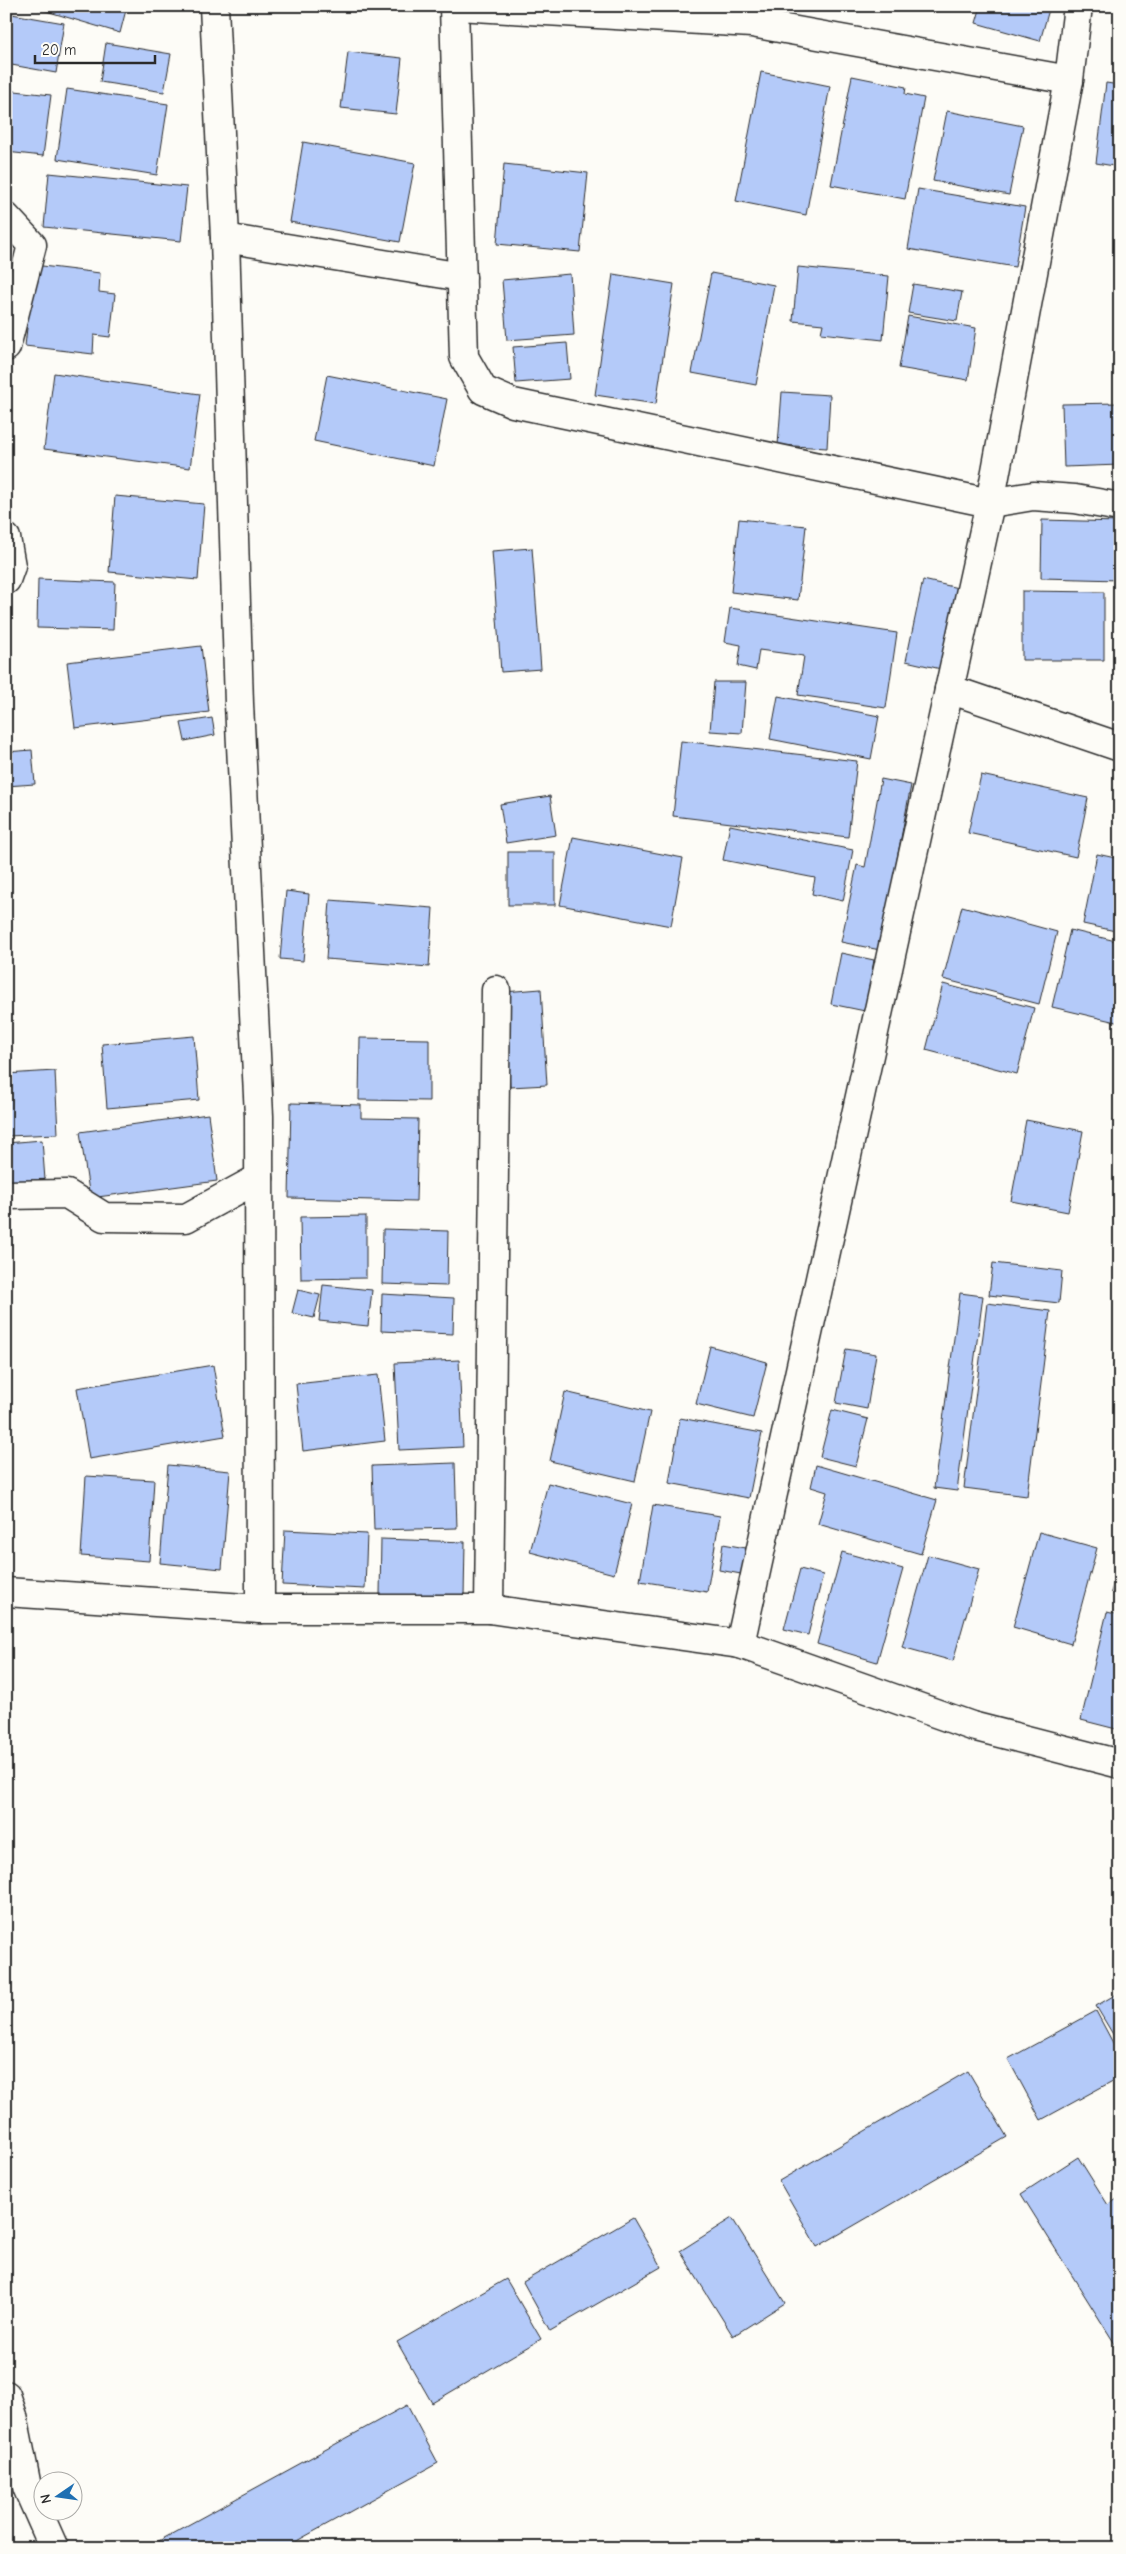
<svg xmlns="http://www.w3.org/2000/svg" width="1126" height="2554" font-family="'Comic Neue',sans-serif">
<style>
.building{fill:#b4caf9;stroke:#2b2b2b}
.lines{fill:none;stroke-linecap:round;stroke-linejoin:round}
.minor-casing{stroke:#2b2b2b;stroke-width:31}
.minor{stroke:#fdfcf7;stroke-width:28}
</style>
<rect width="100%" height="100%" fill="#fdfcf7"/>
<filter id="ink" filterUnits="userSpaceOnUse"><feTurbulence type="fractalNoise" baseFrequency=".02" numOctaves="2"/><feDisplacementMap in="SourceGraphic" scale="10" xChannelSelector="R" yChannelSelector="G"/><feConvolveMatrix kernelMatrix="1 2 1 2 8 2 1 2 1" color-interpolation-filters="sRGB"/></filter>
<g filter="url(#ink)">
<g class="building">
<polygon points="29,6 127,6 120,33"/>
<polygon points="981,6 1050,6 1040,41 976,23"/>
<polygon points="6,13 64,23 56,73 6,64"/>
<polygon points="106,43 171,54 164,92 100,82"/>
<polygon points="348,52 402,58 396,114 341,108"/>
<polygon points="761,72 830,86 806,215 736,201"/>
<polygon points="852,76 906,87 905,94 924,98 905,199 831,185"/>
<polygon points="1106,83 1120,85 1120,167 1096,163"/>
<polygon points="67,89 168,104 157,175 57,159"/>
<polygon points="6,90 51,95 43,156 6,152"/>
<polygon points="947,111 1023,126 1009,195 933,181"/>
<polygon points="303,142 415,163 400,242 290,222"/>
<polygon points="504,164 588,173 580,252 497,244"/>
<polygon points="49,173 187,187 181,241 44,227"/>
<polygon points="918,189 1025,207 1015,267 908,249"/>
<polygon points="34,265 100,273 99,292 115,294 110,337 94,335 93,354 25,346"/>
<polygon points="798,267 889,276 883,340 821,333 823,324 793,321"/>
<polygon points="711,273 774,285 756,385 692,373"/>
<polygon points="570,274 574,335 507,340 502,280"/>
<polygon points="613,274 674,284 656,404 595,395"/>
<polygon points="913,284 962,292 957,321 908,313"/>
<polygon points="908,316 976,328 968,380 899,368"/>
<polygon points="567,343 570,379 516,383 513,347"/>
<polygon points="54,373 200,394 190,468 44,449"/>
<polygon points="327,375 447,399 434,466 314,441"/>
<polygon points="782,392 830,395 827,448 778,445"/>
<polygon points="1120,403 1120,465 1064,467 1062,404"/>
<polygon points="115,496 204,504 198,580 109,572"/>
<polygon points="739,519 806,526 798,600 731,592"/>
<polygon points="1042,520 1120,522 1120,580 1041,578"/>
<polygon points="532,548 541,669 501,672 492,551"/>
<polygon points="38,579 115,582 113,630 37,628"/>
<polygon points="923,580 958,588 941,669 906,661"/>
<polygon points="1022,591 1104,592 1104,660 1022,660"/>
<polygon points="730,608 897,633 886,708 798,695 804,656 759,650 756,670 738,666 741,645 725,642"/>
<polygon points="201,646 209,712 75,728 67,662"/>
<polygon points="714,682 746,682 742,733 710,731"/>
<polygon points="778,696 879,716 871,759 770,739"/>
<polygon points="212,718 215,735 185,741 181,723"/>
<polygon points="681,741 857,761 848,837 673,816"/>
<polygon points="32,750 35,784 6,786 6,752"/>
<polygon points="981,775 1088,798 1076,857 968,833"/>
<polygon points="881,779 911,785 880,950 841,942 857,865 865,867"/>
<polygon points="550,796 556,835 506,843 500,804"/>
<polygon points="730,825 853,850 843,901 812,894 815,878 723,860"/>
<polygon points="573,837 683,858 671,926 560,905"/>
<rect x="508" y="852" width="47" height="53"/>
<polygon points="1097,854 1120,859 1120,932 1083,924"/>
<polygon points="286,891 309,894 303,961 280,959"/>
<polygon points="330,900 433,908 429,967 326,959"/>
<polygon points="962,906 1057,932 1039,1004 943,979"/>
<polygon points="1070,930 1120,942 1120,1023 1052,1007"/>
<polygon points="841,953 874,960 865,1011 831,1004"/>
<polygon points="943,984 1034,1008 1017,1074 926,1050"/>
<polygon points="541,989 547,1085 510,1087 504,992"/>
<polygon points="194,1036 199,1100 107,1108 102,1044"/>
<polygon points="360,1038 429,1039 429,1101 359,1100"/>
<polygon points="55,1071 58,1134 6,1136 6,1074"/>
<polygon points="291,1103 361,1105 361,1118 418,1119 416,1201 289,1198"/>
<polygon points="208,1114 217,1181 90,1198 80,1132"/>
<polygon points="1026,1120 1083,1131 1068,1212 1011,1201"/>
<polygon points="42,1140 45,1180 6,1183 6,1143"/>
<polygon points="366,1216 366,1278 301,1279 300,1217"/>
<polygon points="383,1229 448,1231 447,1286 382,1284"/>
<polygon points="993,1263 1062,1271 1059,1303 989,1295"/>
<polygon points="323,1285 372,1290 368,1326 319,1321"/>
<polygon points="298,1290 320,1295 314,1318 292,1313"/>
<polygon points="960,1293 983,1296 957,1491 934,1488"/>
<polygon points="382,1294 454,1298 453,1334 381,1331"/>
<polygon points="987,1303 1050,1311 1027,1496 964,1488"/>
<polygon points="710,1346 767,1362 753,1418 696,1404"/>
<polygon points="846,1349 876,1354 867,1409 836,1403"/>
<polygon points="459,1360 463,1447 399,1450 395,1363"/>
<polygon points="213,1365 225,1436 89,1459 77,1388"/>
<polygon points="378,1375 385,1441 303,1451 296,1384"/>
<polygon points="565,1392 650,1412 635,1481 550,1461"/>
<polygon points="832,1410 868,1419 856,1466 820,1457"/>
<polygon points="680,1418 762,1433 749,1498 669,1483"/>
<polygon points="455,1463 457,1528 374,1530 372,1466"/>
<polygon points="168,1465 230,1471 222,1569 160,1563"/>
<polygon points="816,1465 937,1500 921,1554 818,1524 827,1492 811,1487"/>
<polygon points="86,1476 154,1480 149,1561 81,1556"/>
<polygon points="548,1483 632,1504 614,1574 530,1552"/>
<polygon points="653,1505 720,1516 707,1592 640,1581"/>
<polygon points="285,1530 367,1534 365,1589 282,1585"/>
<polygon points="1039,1532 1097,1548 1071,1644 1013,1627"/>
<polygon points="381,1539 465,1542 464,1597 380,1595"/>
<polygon points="723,1544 746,1548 741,1574 719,1570"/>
<polygon points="842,1552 903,1569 877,1662 817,1644"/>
<polygon points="928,1555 979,1569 953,1661 902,1647"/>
<polygon points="1120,1562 1120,1595 1111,1592"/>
<polygon points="800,1569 823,1575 808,1635 784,1629"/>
<polygon points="1107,1612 1120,1615 1120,1730 1081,1720"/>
<polygon points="1120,1992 1120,2046 1096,2006"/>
<polygon points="1096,2011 1120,2056 1120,2077 1041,2120 1008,2059"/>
<polygon points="968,2071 1007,2137 817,2247 779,2181"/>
<polygon points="1078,2157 1108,2205 1120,2197 1120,2352 1021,2194"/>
<polygon points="633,2218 661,2267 550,2331 523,2282"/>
<polygon points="732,2218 785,2303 733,2336 680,2251"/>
<polygon points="506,2279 541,2339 432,2403 397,2342"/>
<polygon points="407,2405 438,2463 284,2548 146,2548"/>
</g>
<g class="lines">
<g class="minor-casing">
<g id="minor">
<polyline points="214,6 225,238 239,704 259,1116 260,1609"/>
<polyline points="454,6 464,357 483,390 513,403 990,503 1033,496 1075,499 1120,507"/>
<polyline points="458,6 752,23 1069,80"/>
<polyline points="6,217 32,245 6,347"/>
<polyline points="225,238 462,277"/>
<polyline points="6,538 11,566 6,580"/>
<polyline points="949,689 1120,747"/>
<polyline points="6,1195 67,1194 104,1217 186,1218 259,1178"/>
<polyline points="6,1592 260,1609 489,1609 740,1644 972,1726 1120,1764"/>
<polyline points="489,1609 496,990"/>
<polyline points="740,1644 990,503 1069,80 1078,6"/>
<polyline points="6,2395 13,2416 27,2487 54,2548"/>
</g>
</g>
<use href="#minor" class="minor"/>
</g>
</g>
<rect width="1126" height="2554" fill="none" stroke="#fdfcf7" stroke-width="25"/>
<rect x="12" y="12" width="1101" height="2529" fill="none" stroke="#2b2b2b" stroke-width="2" filter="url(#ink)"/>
<g transform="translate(58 2496) rotate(257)"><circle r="24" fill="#fdfcf7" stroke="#a9a8a5"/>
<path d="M0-4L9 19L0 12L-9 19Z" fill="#1f6fb2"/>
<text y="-8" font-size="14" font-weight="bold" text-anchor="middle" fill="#2b2b2b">N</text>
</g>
<path d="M35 55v8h120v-8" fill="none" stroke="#2b2b2b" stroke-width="2.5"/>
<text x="42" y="55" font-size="15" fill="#2b2b2b" stroke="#fdfcf7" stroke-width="4" paint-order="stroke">20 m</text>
</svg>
